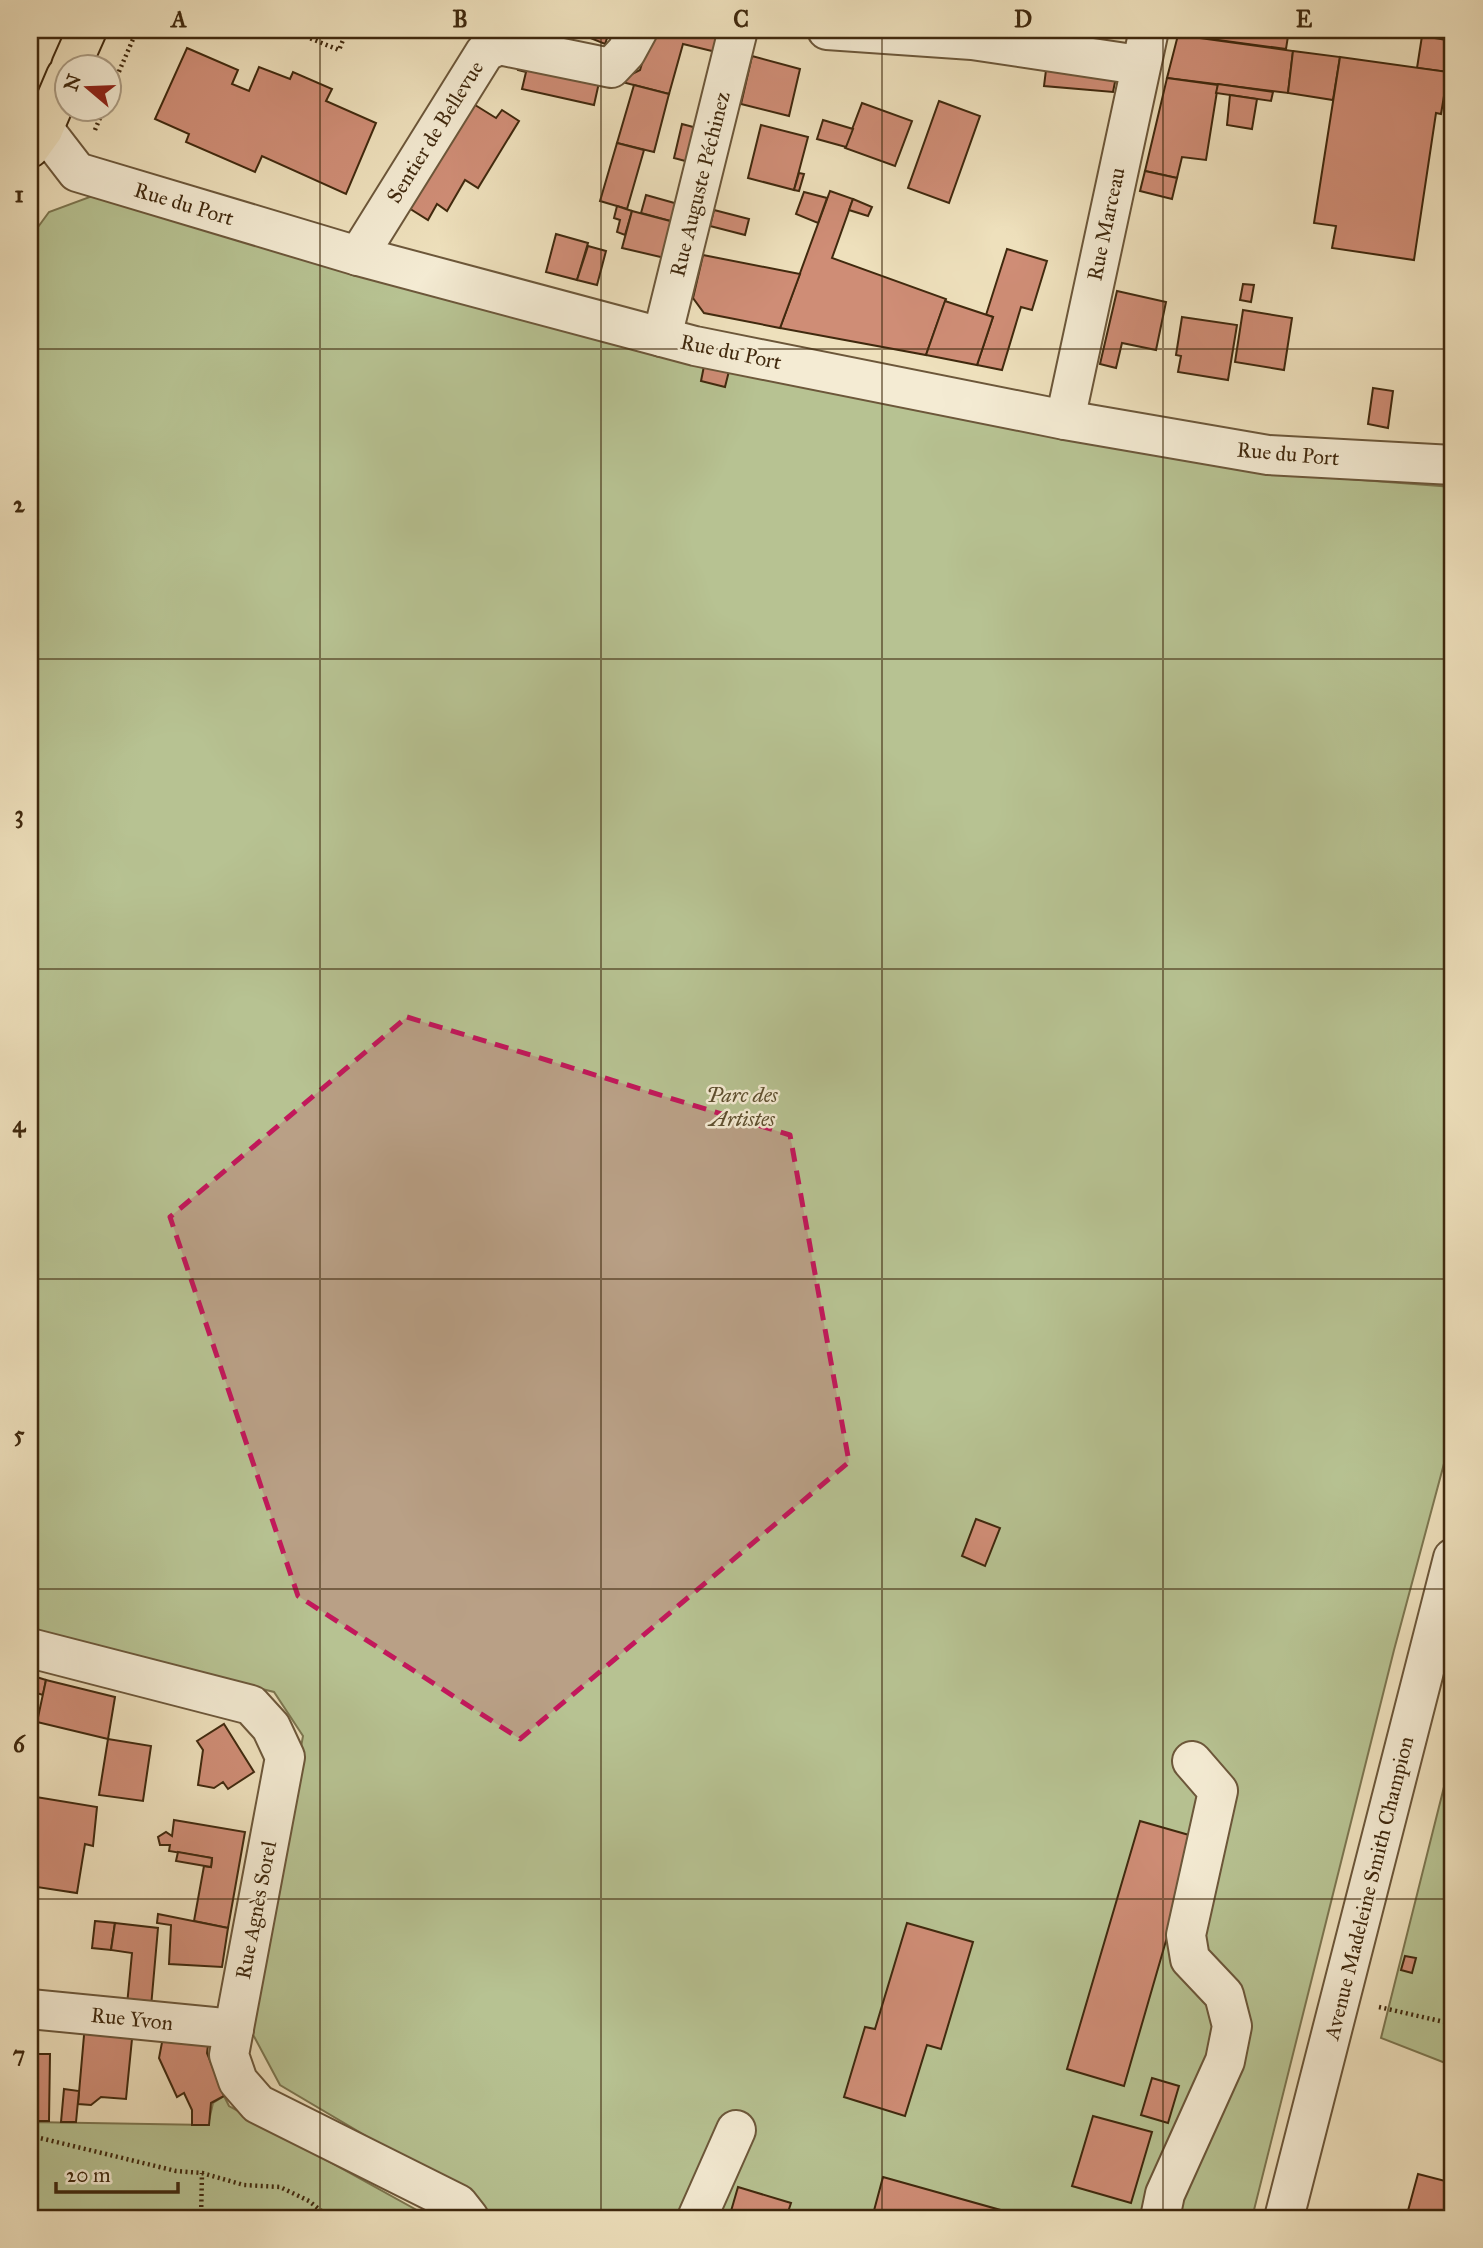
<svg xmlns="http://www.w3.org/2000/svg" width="1483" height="2248" font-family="'IM FELL Great Primer',serif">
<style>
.green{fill:#b7c292;stroke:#7c7650;stroke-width:2}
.building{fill:#cf8d76;stroke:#40290e;stroke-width:2}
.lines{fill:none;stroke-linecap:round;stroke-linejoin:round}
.minor-casing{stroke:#6c573a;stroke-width:42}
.major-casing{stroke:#40290e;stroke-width:42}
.path{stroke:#40290e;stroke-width:4.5;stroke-dasharray:2 3.5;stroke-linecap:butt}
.minor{stroke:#f4ebd3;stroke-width:38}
.major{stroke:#eee0bc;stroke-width:38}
.marked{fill:#c2185b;fill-opacity:0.2;stroke:#c2185b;stroke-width:5;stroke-dasharray:14 9;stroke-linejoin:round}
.grid{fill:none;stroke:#40290e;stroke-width:2;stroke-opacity:0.55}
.labels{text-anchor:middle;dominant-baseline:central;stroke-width:5;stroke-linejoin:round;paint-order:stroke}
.street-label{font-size:21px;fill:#40290e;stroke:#f4ebd3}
.park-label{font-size:21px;font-style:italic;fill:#5e4f2f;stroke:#f4ebd3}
.neatline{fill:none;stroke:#40290e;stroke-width:2.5}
.grid-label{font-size:23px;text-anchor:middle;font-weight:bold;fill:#40290e}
</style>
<rect width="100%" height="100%" fill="#eee0bc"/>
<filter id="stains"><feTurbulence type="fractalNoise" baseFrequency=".00286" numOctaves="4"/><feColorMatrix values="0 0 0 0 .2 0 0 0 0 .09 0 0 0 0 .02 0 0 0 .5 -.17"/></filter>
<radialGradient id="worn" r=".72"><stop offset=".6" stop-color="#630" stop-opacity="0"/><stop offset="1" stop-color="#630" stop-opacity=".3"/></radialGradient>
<g class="green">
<polygon points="95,195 1258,472 1453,487 1453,1430 1394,1650 1252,2218 484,2218 464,2194 280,2085 250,2029 303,1736 274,1692 30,1632 30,238 49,212"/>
<polygon points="1453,1751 1453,2066 1381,2038"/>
<polygon points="224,2096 229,2106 431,2218 30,2218 30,2122 208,2125 213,2103"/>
</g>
<g class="building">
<polygon points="571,30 610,30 605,44"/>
<polygon points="652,30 719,30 716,52 683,44 669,94 618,81 640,70"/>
<polygon points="1094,30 1130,30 1127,38"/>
<polygon points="1204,30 1289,30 1286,49 1203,38"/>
<polygon points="1423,30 1452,30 1450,40 1422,36"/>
<polygon points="1178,35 1293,51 1288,93 1167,78"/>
<polygon points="1422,36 1453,41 1448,72 1417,68"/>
<polygon points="187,48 238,70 232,84 249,91 259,67 290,79 293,72 332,89 326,101 376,123 346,194 262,156 255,172 186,142 189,134 155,119"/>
<polygon points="1293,51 1340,57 1333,100 1288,93"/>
<polygon points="752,56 800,69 789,116 741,104"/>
<polygon points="1340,57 1448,72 1441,114 1436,113 1414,260 1332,248 1336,226 1314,223"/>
<polygon points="520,60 600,78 594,105 522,89 526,72 518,70"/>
<polygon points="1047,62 1117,72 1113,92 1044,86"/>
<polygon points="1167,78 1218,85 1206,160 1182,157 1177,178 1145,171"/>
<polygon points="1218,84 1273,92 1271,101 1216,93"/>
<polygon points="634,85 669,94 654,152 617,143"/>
<polygon points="1230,95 1257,99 1252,129 1227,125"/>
<polygon points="467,100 496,118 502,110 519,121 478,188 465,180 447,211 437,204 428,220 404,205"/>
<polygon points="939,101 980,116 949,203 908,188"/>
<polygon points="862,103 912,121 895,166 845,148"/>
<polygon points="823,120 853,129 846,147 817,139"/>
<polygon points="682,124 697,128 689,162 674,158"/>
<polygon points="761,125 808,137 794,190 748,178"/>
<polygon points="617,143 644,150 627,209 600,201"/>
<polygon points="1145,171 1177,178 1172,199 1140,191"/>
<polygon points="799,173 804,174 799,191 794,190"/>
<polygon points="830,191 853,199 832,258 946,299 926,355 780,328"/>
<polygon points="804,192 827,198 818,223 796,214"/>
<polygon points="646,195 678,204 674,222 641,213"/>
<polygon points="853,199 872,207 868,216 849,210"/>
<polygon points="617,206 632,211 625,235 617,232 620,220 614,218"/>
<polygon points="714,210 749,219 745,235 710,226"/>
<polygon points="632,211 674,222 665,258 622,248"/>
<polygon points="556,234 588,243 577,280 546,272"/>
<polygon points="588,246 606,251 597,285 577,280"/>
<polygon points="1007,249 1047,261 1032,310 1021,307 1002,370 977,365 993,317 986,315"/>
<polygon points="703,255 800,274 780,328 704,313 693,298"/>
<polygon points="1243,284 1254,285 1251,302 1240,300"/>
<polygon points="1117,291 1166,302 1156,350 1122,343 1116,368 1100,364"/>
<polygon points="945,301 993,317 977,365 926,355"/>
<polygon points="1243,310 1292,318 1284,370 1235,362"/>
<polygon points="1182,317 1237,325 1228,380 1178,372 1181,356 1176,355"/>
<polygon points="704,366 729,371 725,387 701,381"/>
<polygon points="1373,388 1393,391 1388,428 1368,424"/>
<polygon points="976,1519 1000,1528 985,1566 962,1556"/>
<polygon points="30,1675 46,1680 43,1695 30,1691"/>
<polygon points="46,1680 115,1697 108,1739 37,1722"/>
<polygon points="224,1724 254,1772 228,1789 223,1782 214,1788 198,1785 203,1750 197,1741"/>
<polygon points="108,1739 151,1746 143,1801 99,1795"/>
<polygon points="30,1796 97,1807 93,1846 85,1844 77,1893 30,1886"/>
<polygon points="174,1820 245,1832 228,1928 194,1921 204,1866 211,1867 212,1858 169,1851 170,1845 160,1845 158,1837 166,1832 172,1836"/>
<polygon points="1140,1821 1196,1837 1124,2086 1067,2069"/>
<polygon points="178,1852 212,1858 211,1867 176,1861"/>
<polygon points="158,1914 228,1928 222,1967 169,1964 171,1925 157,1923"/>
<polygon points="95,1921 115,1923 111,1950 92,1948"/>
<polygon points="115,1923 158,1928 151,2007 127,2005 132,1953 111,1950"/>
<polygon points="907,1923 973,1942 941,2049 927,2045 905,2116 844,2097 865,2027 875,2029"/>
<polygon points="1405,1956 1416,1958 1412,1973 1401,1970"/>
<polygon points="85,2024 133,2029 126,2099 101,2097 91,2105 78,2104"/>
<polygon points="164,2032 208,2045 207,2053 224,2096 211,2103 209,2125 192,2125 192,2110 184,2093 177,2097 159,2058"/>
<polygon points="30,2044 35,2044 35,2054 50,2054 49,2121 30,2121"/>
<polygon points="1152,2078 1179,2086 1168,2123 1141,2115"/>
<polygon points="64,2089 79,2091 76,2122 61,2122"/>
<polygon points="1093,2116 1152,2132 1131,2203 1072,2186"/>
<polygon points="1418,2174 1453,2183 1453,2218 1406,2218"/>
<polygon points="883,2177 1029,2218 872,2218"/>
<polygon points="738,2187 791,2203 786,2218 729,2218"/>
</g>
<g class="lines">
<g class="minor-casing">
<g id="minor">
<polyline points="827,30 972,40 1139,65"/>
<polyline points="30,111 77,172 358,256 695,346 1065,420 1268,455 1453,465"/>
<polyline points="358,256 485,52 499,45 611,68 626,52 638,30"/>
<polyline points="662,337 738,30"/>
<polyline points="1065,420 1149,30"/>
<polyline points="30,1648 251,1705 271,1727 285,1757 229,2055 238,2081 258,2104 458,2204 469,2218"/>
<polyline points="30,2009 234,2029"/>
<polyline points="697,2218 736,2130"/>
<polyline points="1160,2218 1165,2194 1225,2061 1232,2026 1224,1995 1190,1959 1186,1935 1218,1791 1192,1761"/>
<polyline points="1284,2218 1453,1558"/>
</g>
</g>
<g class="major-casing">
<g id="major">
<polyline points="71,66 87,30"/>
<polyline points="30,148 43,130 66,76"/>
</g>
</g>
<g class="path">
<polyline points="290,30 339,50 347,30"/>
<polyline points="108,97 137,30"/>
<polyline points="95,130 104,108"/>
<polyline points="1379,2007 1453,2024"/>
<polyline points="30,2139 40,2138 176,2171 202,2173 244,2185 280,2187 309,2201 330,2218"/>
<polyline points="201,2218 202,2173"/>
</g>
<use href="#minor" class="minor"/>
<use href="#major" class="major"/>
</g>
<path class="marked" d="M407,1017L790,1135L849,1462L520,1739L298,1596L170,1217Z"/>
<path class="grid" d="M320,30V2218M601,30V2218M882,30V2218M1163,30V2218M30,349H1453M30,659H1453M30,969H1453M30,1279H1453M30,1589H1453M30,1899H1453"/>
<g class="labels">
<g class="street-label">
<text transform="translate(435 132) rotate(-58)">Sentier de Bellevue</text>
<text transform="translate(700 184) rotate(-76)">Rue Auguste Péchinez</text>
<text transform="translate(184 204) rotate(17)">Rue du Port</text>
<text transform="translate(1106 224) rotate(-78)">Rue Marceau</text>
<text transform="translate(731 352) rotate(12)">Rue du Port</text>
<text transform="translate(1288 454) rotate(5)">Rue du Port</text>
<text transform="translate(1369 1888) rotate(-76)">Avenue Madeleine Smith Champion</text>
<text transform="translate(256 1910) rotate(-79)">Rue Agnès Sorel</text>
<text transform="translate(132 2019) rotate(6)">Rue Yvon</text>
</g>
<g class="park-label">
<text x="742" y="1095">Parc des<tspan x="742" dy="24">Artistes</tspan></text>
</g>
</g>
<rect width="1483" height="2248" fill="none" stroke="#eee0bc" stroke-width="77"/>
<g transform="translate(88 88) rotate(289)"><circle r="33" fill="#f4ebd3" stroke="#ac9d84" stroke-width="2"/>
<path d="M0-5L12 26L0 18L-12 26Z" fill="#8f2418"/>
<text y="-10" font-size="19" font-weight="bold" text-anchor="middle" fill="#40290e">N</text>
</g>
<path d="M56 2182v10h122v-10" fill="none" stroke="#40290e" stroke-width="3.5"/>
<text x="66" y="2182" font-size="21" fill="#40290e" stroke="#f4ebd3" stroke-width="5" paint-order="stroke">20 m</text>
<rect x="38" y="38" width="1406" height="2172" class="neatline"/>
<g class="grid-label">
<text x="179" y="27">A</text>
<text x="460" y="27">B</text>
<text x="741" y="27">C</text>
<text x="1023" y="27">D</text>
<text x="1304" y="27">E</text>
<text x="19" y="202">1</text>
<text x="19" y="512">2</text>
<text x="19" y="822">3</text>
<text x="19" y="1132">4</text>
<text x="19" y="1442">5</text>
<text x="19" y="1752">6</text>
<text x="19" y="2062">7</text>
</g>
<rect width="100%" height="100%" filter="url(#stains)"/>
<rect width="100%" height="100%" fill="url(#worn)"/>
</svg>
